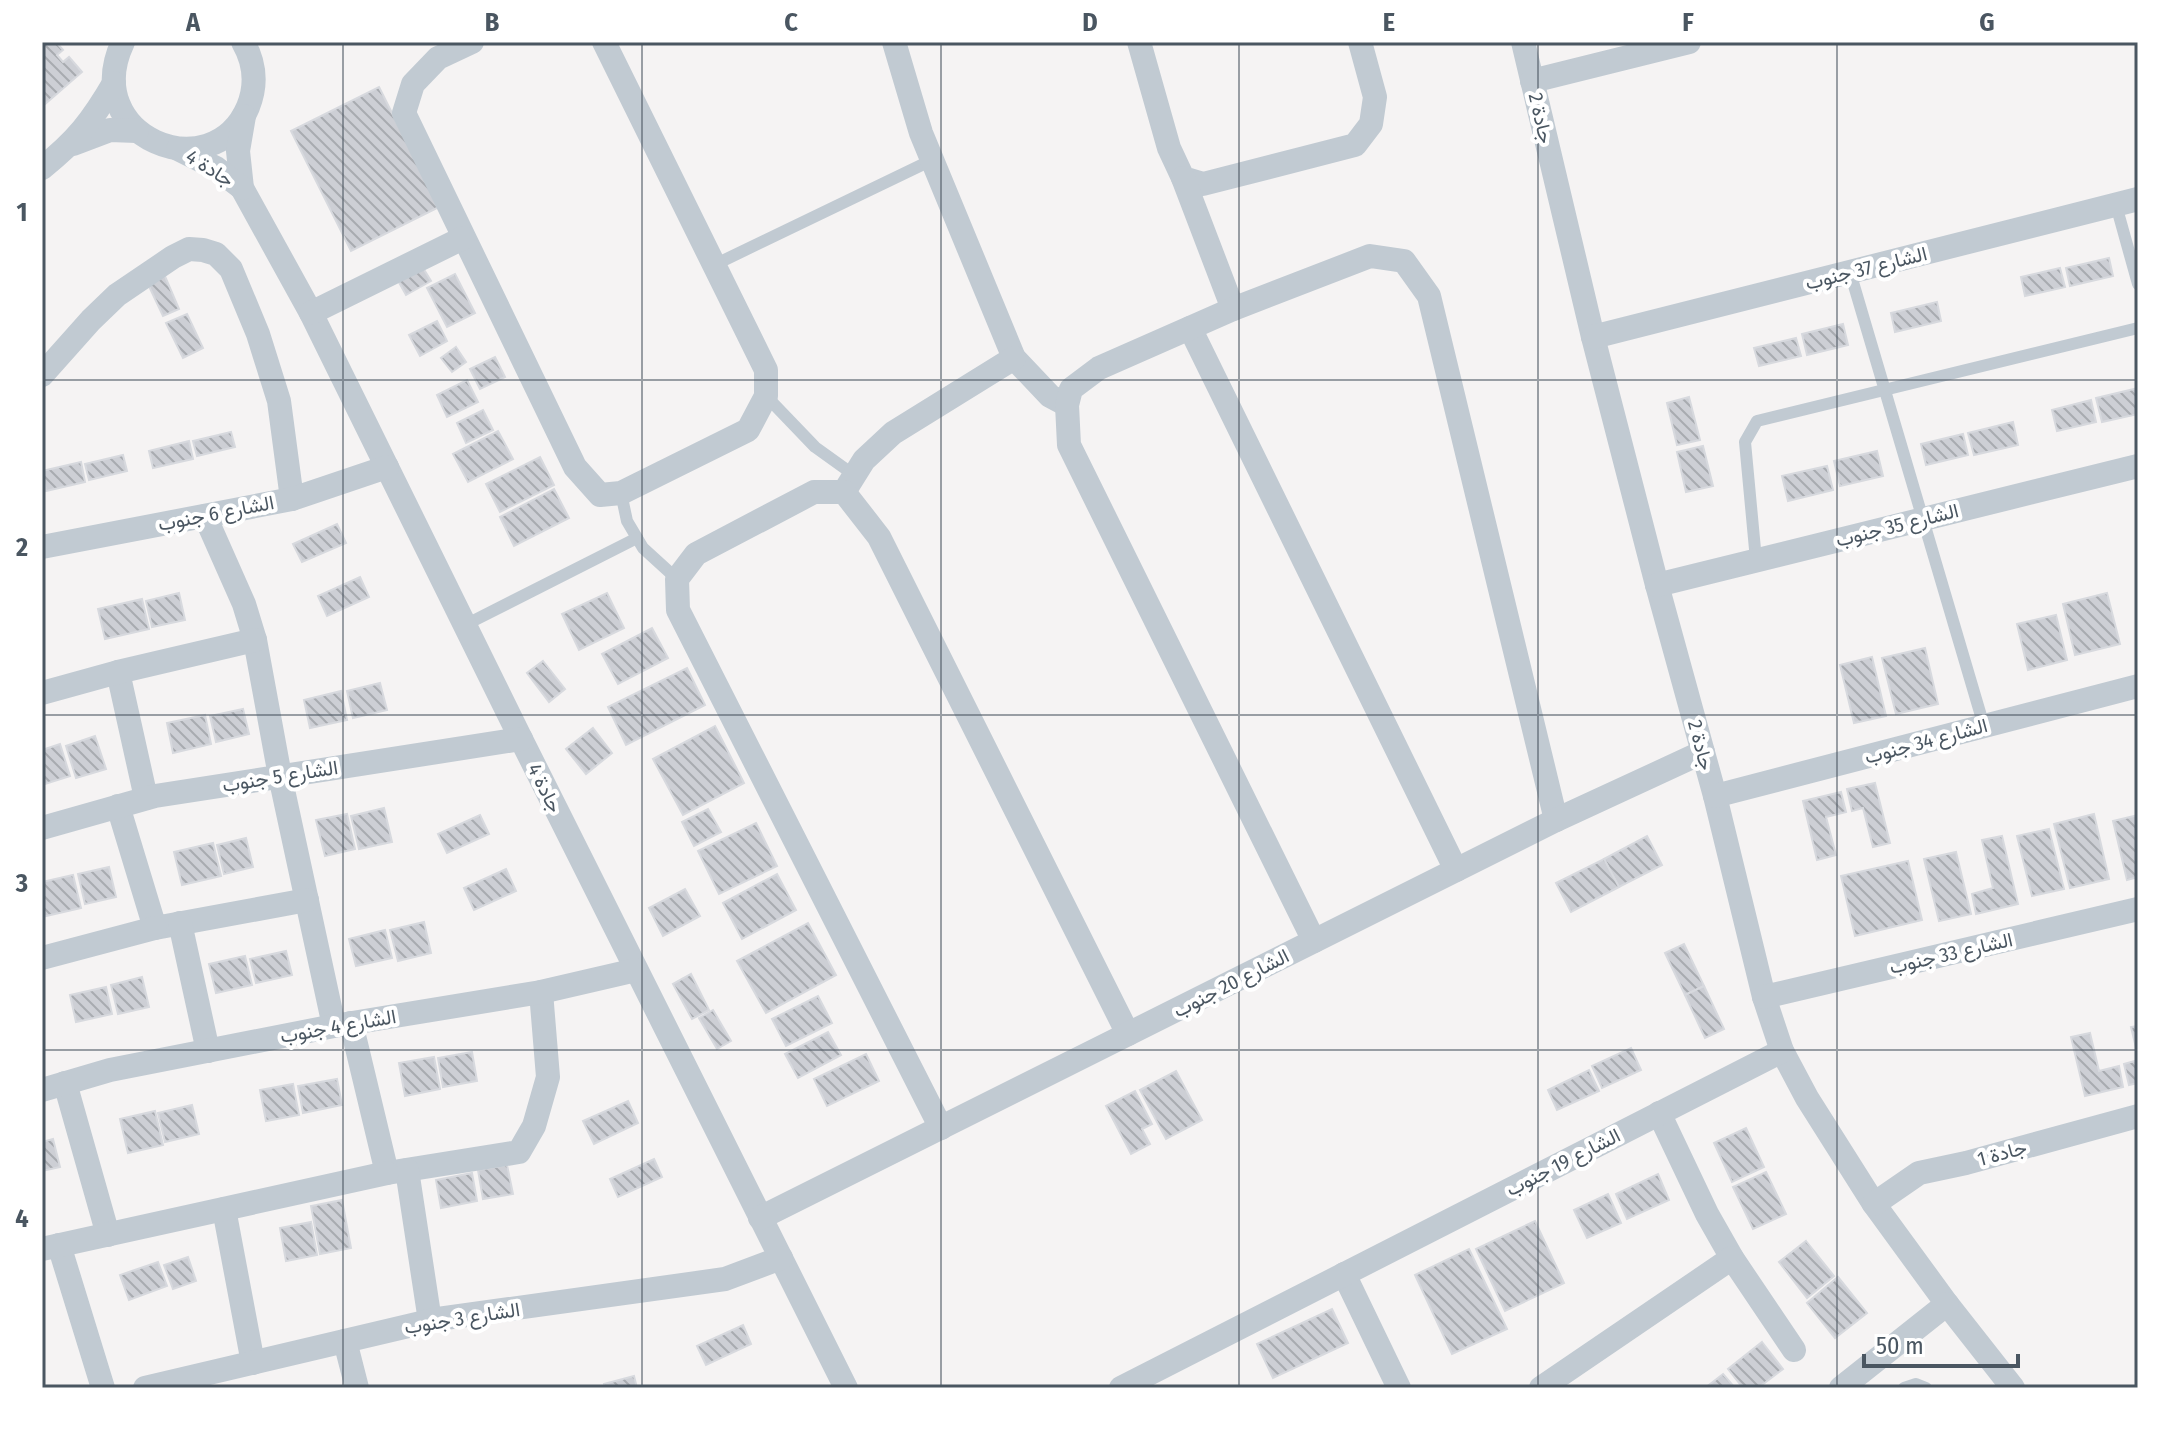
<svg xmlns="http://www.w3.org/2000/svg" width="2180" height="1430" font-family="'Fira Sans Condensed',Vazirmatn,sans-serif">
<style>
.building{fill:url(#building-back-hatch);stroke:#d7d9de;stroke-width:2}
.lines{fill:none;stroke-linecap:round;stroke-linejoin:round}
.service{stroke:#c1cad2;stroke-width:12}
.minor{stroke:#c1cad2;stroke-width:24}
.grid{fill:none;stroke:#4a5661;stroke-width:2;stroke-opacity:0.55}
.labels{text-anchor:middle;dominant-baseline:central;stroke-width:8;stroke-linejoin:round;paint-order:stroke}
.street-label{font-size:20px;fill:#4a5661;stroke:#fff}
.neatline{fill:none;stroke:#4a5661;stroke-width:3}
.grid-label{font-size:26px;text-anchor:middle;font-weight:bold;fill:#4a5661}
</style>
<defs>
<pattern id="building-back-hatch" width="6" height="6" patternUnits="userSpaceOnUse" patternTransform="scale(2)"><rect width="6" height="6" fill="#cdcfd5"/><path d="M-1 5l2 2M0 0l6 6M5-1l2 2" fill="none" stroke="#a8abb0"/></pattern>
</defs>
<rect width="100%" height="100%" fill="#f5f3f3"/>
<g class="building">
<polygon points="42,42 56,42 63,50 57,55 63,62 69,57 82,72 44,105 42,102"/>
<polygon points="379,87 439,207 351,251 291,131"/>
<polygon points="2109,258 2113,276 2070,286 2066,268"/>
<polygon points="420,263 431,281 406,295 396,277"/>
<polygon points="2060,268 2065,287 2025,296 2021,277"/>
<polygon points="164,274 179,309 163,316 147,282"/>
<polygon points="455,274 475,313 447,327 427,288"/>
<polygon points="1937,302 1941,321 1895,332 1891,313"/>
<polygon points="187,314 203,348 183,358 166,323"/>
<polygon points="437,321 447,341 420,356 409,335"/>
<polygon points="1843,324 1848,345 1807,355 1802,334"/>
<polygon points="1796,338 1801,356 1759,366 1754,348"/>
<polygon points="456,347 466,362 452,372 441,358"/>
<polygon points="495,357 505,377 480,389 470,369"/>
<polygon points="467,380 478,402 447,417 437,395"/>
<polygon points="2138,388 2138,414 2102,422 2096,398"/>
<polygon points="1689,397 1700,440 1677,445 1667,403"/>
<polygon points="2091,400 2096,422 2057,431 2052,410"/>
<polygon points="483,410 493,430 466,443 457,423"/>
<polygon points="2013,422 2018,445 1974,455 1968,433"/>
<polygon points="498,431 513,459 468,482 453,454"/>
<polygon points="231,432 235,447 197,456 193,441"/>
<polygon points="1963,434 1968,455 1926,465 1921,444"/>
<polygon points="189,441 193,459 153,468 149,451"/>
<polygon points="1703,446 1713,486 1686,492 1677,452"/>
<polygon points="1877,451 1883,476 1840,486 1834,461"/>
<polygon points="123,455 127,471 89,480 85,464"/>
<polygon points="540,457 554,485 500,512 486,484"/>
<polygon points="81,462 85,482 46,491 42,471"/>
<polygon points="1827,466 1833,490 1788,501 1782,476"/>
<polygon points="554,489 569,518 514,546 500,517"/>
<polygon points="337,524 346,543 302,562 293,544"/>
<polygon points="360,577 369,597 327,616 318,596"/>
<polygon points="179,593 185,620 152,627 146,601"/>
<polygon points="607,593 624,628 579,650 562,614"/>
<polygon points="2107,593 2120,644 2075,655 2063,604"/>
<polygon points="142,599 149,629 105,639 98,609"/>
<polygon points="2056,615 2067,660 2028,670 2017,624"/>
<polygon points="652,628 668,658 618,684 602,654"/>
<polygon points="1925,648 1938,704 1896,714 1882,658"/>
<polygon points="1872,657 1886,716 1854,723 1840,665"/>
<polygon points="543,661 565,689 549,702 527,673"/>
<polygon points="687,668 705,705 626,745 608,707"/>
<polygon points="380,683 387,710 353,718 347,691"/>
<polygon points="341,691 347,720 310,728 304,700"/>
<polygon points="243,709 249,734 216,742 210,716"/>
<polygon points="205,715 211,744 173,753 167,723"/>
<polygon points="715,726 744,783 683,815 653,759"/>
<polygon points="593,728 612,753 586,774 566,749"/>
<polygon points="95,736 106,769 76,778 66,746"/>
<polygon points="60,744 70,776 42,785 42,750"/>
<polygon points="1875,783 1890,843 1873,847 1863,808 1852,811 1847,789"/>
<polygon points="1841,792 1846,812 1826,817 1836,855 1817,860 1803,801"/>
<polygon points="384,808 392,842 359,849 351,816"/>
<polygon points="708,809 721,832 694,846 682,822"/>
<polygon points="347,814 355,849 325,856 316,820"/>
<polygon points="2094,814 2109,879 2070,888 2054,824"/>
<polygon points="480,815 489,834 447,853 438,834"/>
<polygon points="2138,815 2138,877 2127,880 2113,821"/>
<polygon points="756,823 777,866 719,894 698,851"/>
<polygon points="2049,829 2064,889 2032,896 2017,836"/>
<polygon points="1647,836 1662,865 1619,887 1604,859"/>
<polygon points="2002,836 2018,904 1976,914 1972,894 1993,888 1982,840"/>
<polygon points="246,838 253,867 224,874 217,845"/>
<polygon points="213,843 221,876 182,885 174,852"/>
<polygon points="1956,852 1971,914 1939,921 1924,859"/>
<polygon points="1604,859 1619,887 1571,912 1556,883"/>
<polygon points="1908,861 1922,920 1855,936 1841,876"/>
<polygon points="109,867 116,897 85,904 78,874"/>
<polygon points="506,869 516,891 474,910 464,888"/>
<polygon points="777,874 796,910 742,939 723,903"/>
<polygon points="73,875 81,908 42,917 42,882"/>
<polygon points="685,889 700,916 663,936 649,908"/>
<polygon points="424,922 431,953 398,961 390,930"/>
<polygon points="808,923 836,975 766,1013 737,961"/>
<polygon points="385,930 392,958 356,966 349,939"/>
<polygon points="1684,944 1704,986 1685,995 1665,953"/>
<polygon points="286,951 292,975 256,983 250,959"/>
<polygon points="245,956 252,985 216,993 209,964"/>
<polygon points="691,974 709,1010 692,1019 673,984"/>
<polygon points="142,977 149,1007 118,1014 111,985"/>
<polygon points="1704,986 1724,1029 1705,1038 1685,995"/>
<polygon points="106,987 112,1014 76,1022 70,995"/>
<polygon points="818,996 832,1023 786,1046 772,1019"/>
<polygon points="713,1010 731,1041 717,1049 699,1018"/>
<polygon points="2138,1026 2138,1056 2131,1027"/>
<polygon points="828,1032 841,1055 798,1078 785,1054"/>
<polygon points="2090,1033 2099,1071 2119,1066 2123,1087 2085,1096 2071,1037"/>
<polygon points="1631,1048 1641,1070 1602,1088 1592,1066"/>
<polygon points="472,1052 477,1081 443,1087 438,1058"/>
<polygon points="866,1054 879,1081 827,1106 814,1079"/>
<polygon points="434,1057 440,1089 405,1096 399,1063"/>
<polygon points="2138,1060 2138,1083 2129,1085 2124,1064"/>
<polygon points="1589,1070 1599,1091 1557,1110 1548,1090"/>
<polygon points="1176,1071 1202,1120 1166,1139 1140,1090"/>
<polygon points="337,1079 342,1105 303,1113 298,1086"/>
<polygon points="293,1084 299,1115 266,1121 260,1090"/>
<polygon points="1135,1091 1152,1124 1142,1129 1150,1144 1131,1154 1106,1106"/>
<polygon points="628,1101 638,1123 594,1144 583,1121"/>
<polygon points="192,1105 199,1134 165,1142 158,1113"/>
<polygon points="155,1111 163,1145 128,1153 120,1119"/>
<polygon points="1746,1128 1764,1167 1732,1182 1714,1143"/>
<polygon points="53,1139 60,1167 42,1171 42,1142"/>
<polygon points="654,1159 662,1177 618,1197 610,1179"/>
<polygon points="507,1165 513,1194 483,1199 478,1170"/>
<polygon points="1766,1172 1786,1214 1753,1229 1733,1187"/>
<polygon points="472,1173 477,1201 441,1208 436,1180"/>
<polygon points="1658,1174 1669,1200 1627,1219 1616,1194"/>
<polygon points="1608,1194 1621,1223 1587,1238 1574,1210"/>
<polygon points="342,1200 351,1248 320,1254 311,1206"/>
<polygon points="1535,1221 1564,1283 1505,1311 1476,1249"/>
<polygon points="311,1222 317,1255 286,1261 280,1228"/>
<polygon points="1806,1241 1834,1276 1807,1298 1779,1262"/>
<polygon points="1469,1249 1507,1329 1452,1354 1415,1275"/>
<polygon points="188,1257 196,1281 173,1289 164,1265"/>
<polygon points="158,1262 167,1286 129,1300 120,1275"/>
<polygon points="1838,1277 1867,1313 1835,1338 1807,1303"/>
<polygon points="1332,1309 1348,1343 1273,1378 1257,1344"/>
<polygon points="743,1325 751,1344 706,1365 697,1346"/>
<polygon points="1762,1342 1783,1369 1758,1388 1743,1388 1728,1369"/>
<polygon points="1723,1374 1735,1388 1705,1388"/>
<polygon points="634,1376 637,1388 605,1388 604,1384"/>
</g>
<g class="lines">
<g class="service">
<polyline points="2116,205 2138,284"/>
<polyline points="714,265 932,160"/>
<polyline points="1850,272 1984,726"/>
<polyline points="766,396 815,447 854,475"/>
<polyline points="621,493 627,521 643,548 677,579"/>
<polyline points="1756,560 1745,442 1757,421 2138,328"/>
<polyline points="465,625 637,538"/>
<polyline points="1904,1388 1916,1384 1926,1388"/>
</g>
<g class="minor">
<path d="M123,42C78,137 212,191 248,107C257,85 255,63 243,42"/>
<polyline points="472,42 438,58 413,84 404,113 575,467 600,495 621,493 748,430 766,396 766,370 604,42"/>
<polyline points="894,42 921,133 1014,358 1050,396 1067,405"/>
<polyline points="1139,42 1169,148 1183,178 1203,184 1355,145 1371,124 1375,97 1360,42"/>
<polyline points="1523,42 1593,337 1657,585 1715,796 1764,997 1782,1051 1807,1098 1874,1204 1947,1304 2013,1388"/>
<polyline points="1532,81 1689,42"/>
<polyline points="244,116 238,151 242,188 311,313 521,739 846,1388"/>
<polyline points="73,144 110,130 137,131"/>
<polyline points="178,149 216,168 242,188"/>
<path d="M42,168C76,141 92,121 114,83"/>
<polyline points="1183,178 1233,309"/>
<polyline points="311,313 463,238"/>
<polyline points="1190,328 1456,870"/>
<polyline points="1593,337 2138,199"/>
<polyline points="42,375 91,320 117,295 173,257 189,249 203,250 216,254 231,269 258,334 279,401 292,499"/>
<polyline points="844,492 864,460 893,433 1014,358"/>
<polyline points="205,516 244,604 255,640 280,776 334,1026"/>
<polyline points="42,547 292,499 387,467"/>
<polyline points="1657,585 2138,466"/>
<polyline points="118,672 146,798"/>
<polyline points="42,693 118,672 255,640"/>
<polyline points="1715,796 2138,686"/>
<polyline points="118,806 155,928 307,900"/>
<polyline points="42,828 155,796 521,739"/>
<polyline points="180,923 208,1051"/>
<polyline points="1314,941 1069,445 1067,405 1071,389 1099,368 1233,309 1370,256 1404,261 1429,296 1556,820"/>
<polyline points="42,958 155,928"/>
<polyline points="1764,997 2138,909"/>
<polyline points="351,1023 387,1173 519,1152 534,1126 548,1077 541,992"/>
<polyline points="65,1083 108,1235"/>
<polyline points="42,1090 110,1070 334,1026 541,992 636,970"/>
<polyline points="1659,1113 1707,1214 1732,1258 1794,1350"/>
<polyline points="941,1128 678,610 677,579 696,554 814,492 844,492 879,537 1128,1034"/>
<polyline points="407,1170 430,1321"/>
<polyline points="1874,1204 1919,1173 1966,1163 2138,1116"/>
<polyline points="224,1209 253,1363"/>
<polyline points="760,1218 1556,820 1703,752"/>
<polyline points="59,1245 103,1388"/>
<polyline points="42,1249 387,1173"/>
<polyline points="1344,1274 1399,1388"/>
<polyline points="345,1341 357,1388"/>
<polyline points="145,1388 438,1319 725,1279 781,1258"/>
<polyline points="1121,1388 1782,1051"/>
<polyline points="1541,1388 1732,1258"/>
<polyline points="1841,1388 1947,1304"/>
</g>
</g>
<path class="grid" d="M343,42V1388M642,42V1388M941,42V1388M1239,42V1388M1538,42V1388M1837,42V1388M42,380H2138M42,715H2138M42,1050H2138"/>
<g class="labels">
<g class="street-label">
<text transform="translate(1541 118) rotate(77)">جادة 2</text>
<text transform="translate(210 168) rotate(32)">جادة 4</text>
<text transform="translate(1866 268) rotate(-14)">الشارع 37 جنوب</text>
<text transform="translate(216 513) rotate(-11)">الشارع 6 جنوب</text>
<text transform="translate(1897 525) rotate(-14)">الشارع 35 جنوب</text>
<text transform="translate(1926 741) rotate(-15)">الشارع 34 جنوب</text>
<text transform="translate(1701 745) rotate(75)">جادة 2</text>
<text transform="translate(280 776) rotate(-9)">الشارع 5 جنوب</text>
<text transform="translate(545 788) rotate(63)">جادة 4</text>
<text transform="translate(1951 953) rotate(-13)">الشارع 33 جنوب</text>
<text transform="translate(1231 983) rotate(-27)">الشارع 20 جنوب</text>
<text transform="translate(338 1026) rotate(-10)">الشارع 4 جنوب</text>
<text transform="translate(2002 1153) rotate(-15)">جادة 1</text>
<text transform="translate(1563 1162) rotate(-27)">الشارع 19 جنوب</text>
<text transform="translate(462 1318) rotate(-9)">الشارع 3 جنوب</text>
</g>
</g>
<rect width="2180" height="1430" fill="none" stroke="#ffffff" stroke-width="88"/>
<path d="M1864 1354v12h154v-12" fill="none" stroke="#4a5661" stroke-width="4"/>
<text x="1876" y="1354" font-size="24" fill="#4a5661" stroke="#ffffff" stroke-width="6" paint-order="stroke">50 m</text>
<rect x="44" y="44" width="2092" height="1342" class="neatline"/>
<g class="grid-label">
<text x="193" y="31">A</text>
<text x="492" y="31">B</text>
<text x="791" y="31">C</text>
<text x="1090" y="31">D</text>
<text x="1389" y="31">E</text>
<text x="1688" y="31">F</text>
<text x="1987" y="31">G</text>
<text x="22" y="221">1</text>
<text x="22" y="556">2</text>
<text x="22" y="892">3</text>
<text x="22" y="1227">4</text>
</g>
</svg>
